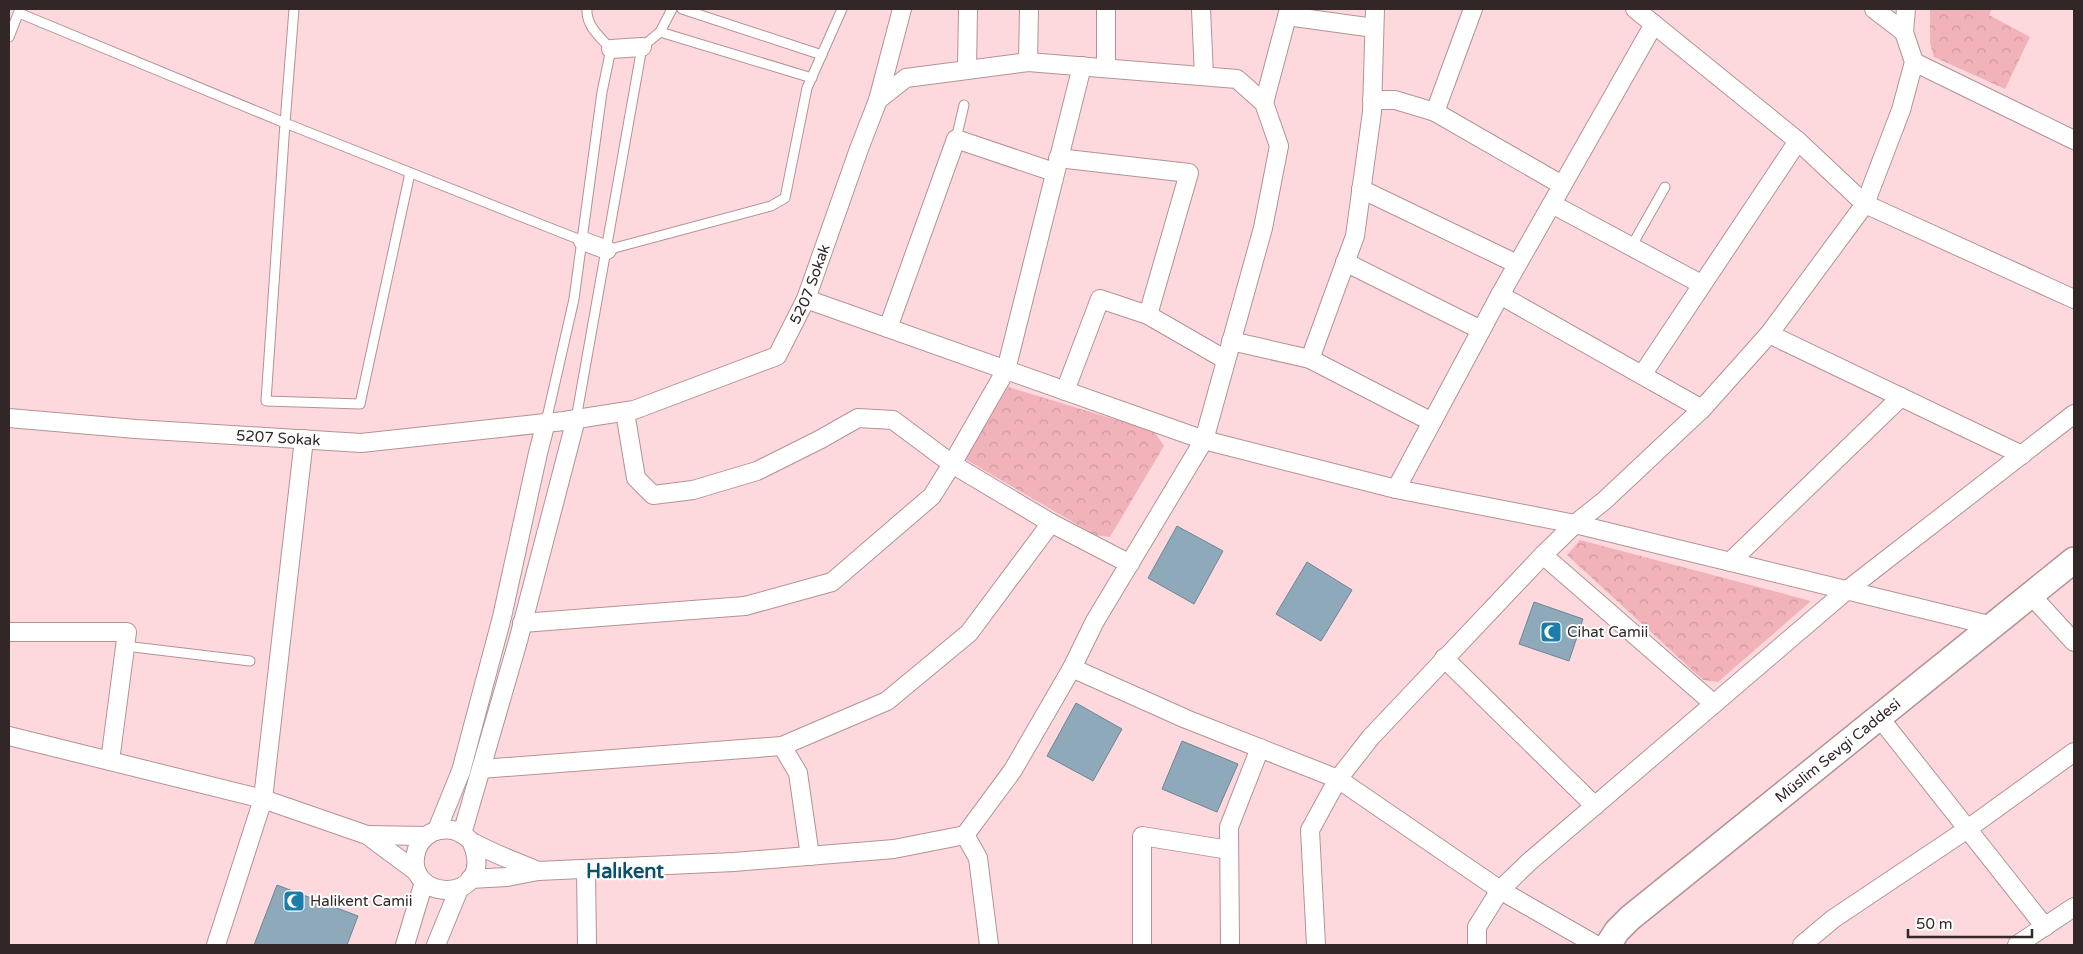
<svg xmlns="http://www.w3.org/2000/svg" width="2083" height="954" font-family="'Varela Round',sans-serif">
<style>
.park{fill:url(#park-crowns)}
.building{fill:#8da9ba;stroke:#6b8697}
.lines{fill:none;stroke-linecap:round;stroke-linejoin:round}
.lane-casing{stroke:#b39296;stroke-width:11}
.street-casing{stroke:#b39296;stroke-width:20}
.secondary-casing{stroke:#b39296;stroke-width:28}
.lane{stroke:#fff;stroke-width:9}
.street{stroke:#fff;stroke-width:18}
.secondary{stroke:#fff;stroke-width:25}
.labels{text-anchor:middle;dominant-baseline:central;stroke-width:4;stroke-linejoin:round;paint-order:stroke}
.street-label{font-size:15px;fill:#332627;stroke:#fff}
.poi-label{font-size:15px;fill:#332627;stroke:#fff;text-anchor:start}
.district-label{font-size:20px;font-weight:bold;fill:#0d506e;stroke:#fff}
</style>
<defs>
<pattern id="park-crowns" width="20" height="18" patternUnits="userSpaceOnUse" patternTransform="scale(1.25)"><rect width="20" height="18" fill="#f2b2ba"/><path d="M2 6a3 3 0 1 1 6 0M12 15a3 3 0 1 1 6 0" fill="none" stroke="#d099a0"/></pattern>
</defs>
<rect width="100%" height="100%" fill="#fdd9dd"/>
<g class="park">
<polygon points="1930,9 1992,9 1989,15 2030,37 2005,89 1934,57 1930,43"/>
<polygon points="1008,387 1154,431 1164,446 1110,537 1095,535 963,458"/>
<polygon points="1580,540 1811,601 1718,682 1703,680 1567,555"/>
</g>
<g class="building">
<polygon points="1177,526 1223,551 1194,604 1148,578"/>
<polygon points="1307,562 1352,590 1321,641 1276,614"/>
<polygon points="1534,602 1583,619 1569,661 1519,644"/>
<polygon points="1076,703 1122,729 1093,781 1047,756"/>
<polygon points="1182,741 1238,764 1217,812 1162,789"/>
<polygon points="277,885 358,916 347,945 254,945"/>
</g>
<g class="lines">
<g class="lane-casing">
<g id="lane">
<polyline points="294,9 285,123 583,241"/>
<polyline points="682,9 822,55"/>
<polyline points="19,13 285,123 266,401 360,404 410,173"/>
<polyline points="660,32 812,78"/>
<polyline points="9,37 20,9"/>
<polyline points="956,139 964,105"/>
<polyline points="1631,247 1665,187"/>
<polyline points="607,250 771,206 785,198 807,88 842,9"/>
<polyline points="576,419 642,47 660,32 672,9"/>
<path d="M546,422L574,299L602,92L611,49C600,37 586,26 587,9"/>
<polyline points="125,646 250,661"/>
</g>
</g>
<g class="street-casing">
<g id="street">
<polyline points="1201,9 1204,76"/>
<polyline points="1635,9 1798,141 1865,204 2074,299"/>
<polyline points="1874,9 1904,32"/>
<polyline points="1287,16 1374,28"/>
<polyline points="611,49 642,47"/>
<polyline points="1028,62 1029,9"/>
<polyline points="1914,62 2074,140"/>
<polyline points="1106,68 1106,9"/>
<polyline points="967,70 968,9"/>
<polyline points="1372,100 1395,100 1435,112 1562,185"/>
<polyline points="1264,103 1289,9"/>
<polyline points="1435,112 1473,9"/>
<polyline points="1058,158 1189,173 1148,315"/>
<polyline points="1361,189 1517,264"/>
<polyline points="1552,204 1701,284"/>
<polyline points="583,241 607,250"/>
<polyline points="1345,262 1481,330"/>
<polyline points="1500,295 1702,409"/>
<polyline points="806,299 1204,440 1396,489 1575,524 1993,626"/>
<polyline points="888,328 956,139 1054,172"/>
<polyline points="1769,334 2022,455"/>
<polyline points="1231,341 1310,359 1432,422"/>
<polyline points="1310,359 1355,236 1372,112 1375,9"/>
<polyline points="1642,375 1798,141"/>
<polyline points="1065,391 1100,299 1148,315 1226,360"/>
<polyline points="625,412 636,478 653,495 693,490 757,471 821,439 858,418 893,420 952,464 1051,523 1130,564"/>
<path id="s1" d="M9,418L136,429L361,443L564,421L634,410L777,356L806,299L859,149L878,100L902,9"/>
<polyline points="1396,489 1500,295 1654,24"/>
<polyline points="1543,555 1714,704"/>
<polyline points="1730,562 1901,397"/>
<polyline points="2031,595 2074,642"/>
<polyline points="522,623 745,606 832,582 932,496 952,464 1006,370 1082,66"/>
<polyline points="9,632 127,632 110,761"/>
<polyline points="1444,658 1595,806"/>
<polyline points="1072,668 1186,719 1338,779 1500,890 1596,945"/>
<polyline points="1879,717 2045,927"/>
<polyline points="9,736 263,799 367,835 417,872"/>
<polyline points="782,746 798,773 810,856"/>
<polyline points="481,769 782,746 887,701 969,633 1051,523"/>
<polyline points="437,830 461,771 502,617 538,453 546,422"/>
<polyline points="462,834 518,641 576,419"/>
<polyline points="367,835 426,836"/>
<polyline points="965,835 978,858 989,945"/>
<path d="M472,843C498,906 399,903 417,849C420,840 430,831 440,830C447,829 456,830 462,834C467,836 469,841 474,843C494,854 517,862 538,871"/>
<polyline points="586,869 587,945"/>
<polyline points="470,879 507,877 538,871 734,862 894,849 965,835 1013,770 1072,668 1095,621 1204,440 1263,228 1279,146 1264,103 1237,79 1028,62 906,78 878,100"/>
<polyline points="216,945 263,799 304,439"/>
<polyline points="405,945 424,882"/>
<polyline points="436,945 459,889"/>
<polyline points="1142,945 1142,836 1229,850"/>
<polyline points="1230,945 1229,827 1260,748"/>
<polyline points="1316,945 1310,830 1338,779 1371,737 1543,555 1575,524 1605,500 1702,409 1769,334 1865,204 1901,110 1914,62 1904,32 1906,9"/>
<polyline points="1477,945 1477,927 1500,890 1529,862 1846,591 2074,414"/>
<polyline points="1802,945 1833,919 1966,830 2074,752"/>
<polyline points="2017,945 2074,907"/>
</g>
</g>
<g class="secondary-casing">
<g id="secondary">
<path id="s2" d="M1608,945L1617,931L1630,918L2074,560"/>
</g>
</g>
<use href="#lane" class="lane"/>
<use href="#street" class="street"/>
<use href="#secondary" class="secondary"/>
</g>
<defs>
<g id="mosque-square" transform="scale(1.125)"><rect x="-9" y="-9" width="18" height="18" rx="4" fill="#1d7daa" stroke="#fff"/><path d="M3.5-4.9A6 6 0 1 0 3.5 4.9A5 5 0 1 1 3.5-4.9Z" fill="#fff"/></g>
</defs>
<g fill-rule="evenodd">
<use href="#mosque-square" x="1551" y="632"/>
<use href="#mosque-square" x="294" y="901"/>
</g>
<g class="labels">
<g class="street-label">
<text stroke="none"><textPath href="#s1" startOffset="860">5207 Sokak</textPath></text>
<text stroke="none"><textPath href="#s1" startOffset="270">5207 Sokak</textPath></text>
<text stroke="none"><textPath href="#s2" startOffset="302">Müslim Sevgi Caddesi</textPath></text>
</g>
<g class="poi-label">
<text x="1567" y="632">Cihat Camii</text>
<text x="310" y="901">Halikent Camii</text>
</g>
<g class="district-label">
<text x="625" y="872">Halıkent</text>
</g>
</g>
<rect width="2083" height="954" fill="none" stroke="#332627" stroke-width="20"/>
<path d="M1908 929v8h124v-8" fill="none" stroke="#332627" stroke-width="2.5"/>
<text x="1916" y="929" font-size="15" fill="#332627" stroke="#ffffff" stroke-width="4" paint-order="stroke">50 m</text>
</svg>
